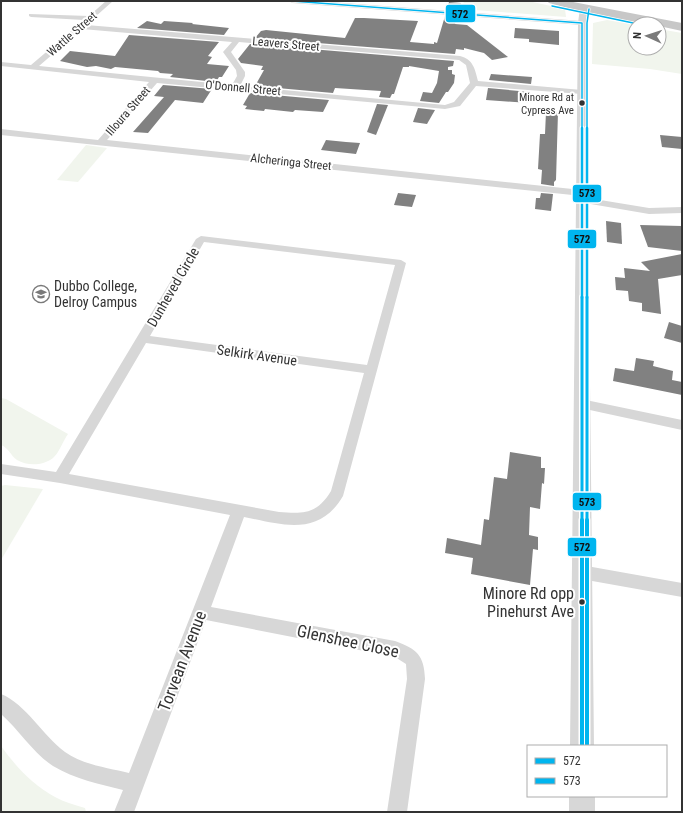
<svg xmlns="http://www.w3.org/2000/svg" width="683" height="813" font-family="'Roboto Condensed',sans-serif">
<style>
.green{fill:#f1f5ed}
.building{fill:#818181}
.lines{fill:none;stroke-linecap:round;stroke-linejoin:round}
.minor{fill:#d7d7d7;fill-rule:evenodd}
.tertiary{fill:#d7d7d7;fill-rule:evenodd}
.trunk{fill:#c7c7c7;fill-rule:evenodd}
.bus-1-far3-casing{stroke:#fff;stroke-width:3}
.bus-1-far2-casing{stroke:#fff;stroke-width:5}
.bus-1-far1-casing{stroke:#fff;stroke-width:6}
.bus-1-casing{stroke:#fff;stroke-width:7}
.bus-2-far3-casing{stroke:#fff;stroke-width:3}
.bus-2-far2-casing{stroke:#fff;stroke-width:5}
.bus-2-far1-casing{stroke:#fff;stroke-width:6}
.bus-2-casing{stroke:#fff;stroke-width:7}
.bus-1-far3{stroke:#00b5ef;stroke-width:1.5}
.bus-1-far2{stroke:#00b5ef;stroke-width:2.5}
.bus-1-far1{stroke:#00b5ef;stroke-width:3}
.bus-1{stroke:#00b5ef;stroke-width:4}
.bus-2-far3{stroke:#00b5ef;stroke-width:1.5}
.bus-2-far2{stroke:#00b5ef;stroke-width:2.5}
.bus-2-far1{stroke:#00b5ef;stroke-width:3}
.bus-2{stroke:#00b5ef;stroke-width:4}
.bus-dot{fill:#333;stroke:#fff;stroke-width:1.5}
.labels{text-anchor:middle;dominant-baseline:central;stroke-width:4;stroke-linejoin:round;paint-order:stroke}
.far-bus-label{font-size:11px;fill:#333;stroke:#fff;text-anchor:end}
.far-street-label{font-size:12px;fill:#333;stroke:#fff}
.poi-label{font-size:14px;fill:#333;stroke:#fff;text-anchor:start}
.street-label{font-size:14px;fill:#333;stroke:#fff}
.near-bus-label{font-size:16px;fill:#333;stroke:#fff;text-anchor:end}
.near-street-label{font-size:17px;fill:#333;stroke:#fff}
.line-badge{stroke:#fff;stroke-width:1.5}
.pale-badge-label{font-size:11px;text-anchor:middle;font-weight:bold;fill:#111}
</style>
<rect width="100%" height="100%" fill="#fff"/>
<g class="green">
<polygon points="464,1 528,1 565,9 566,17 462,9"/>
<polygon points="607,20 635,25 635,48 659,48 659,29 682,33 682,74 650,69 592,64 593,23"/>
<polygon points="86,145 107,148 78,182 57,180"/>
<path d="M1,398L6,399L68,434C63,441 59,453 53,458C43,466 27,466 17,460C10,455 9,448 1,445Z"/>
<polygon points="5,485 43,489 1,560 1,486"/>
<path d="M1,746C16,767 33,785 55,797C64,802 75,805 85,808L86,812H1Z"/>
</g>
<g class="building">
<polygon points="449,2 461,3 459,10 447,9"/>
<polygon points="445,16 457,17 455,24 467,25 508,57 492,60 484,53 464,48 464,50 456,49 455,54 255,38 261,31 266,30 345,38 355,18 364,18 418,21 410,42 434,44 434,42 437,43"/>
<polygon points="147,21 161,24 164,21 193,23 192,24 229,28 224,35 137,28"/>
<polygon points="515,28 559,31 559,45 529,42 529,39 514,38"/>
<polygon points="129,35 219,42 208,56 212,57 207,64 229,66 222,77 219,77 216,82 170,77 173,74 160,73 158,71 115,67 111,69 96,66 87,67 60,61 70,51 115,56"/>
<polygon points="250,44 454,61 453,66 448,67 448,70 452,70 452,74 455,75 454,83 448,92 446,92 439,103 420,101 423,92 432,93 437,83 439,71 409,66 409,67 403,67 394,94 392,94 390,98 379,97 381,91 335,88 333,93 255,86 264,70 261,70 263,66 241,63 238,59"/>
<polygon points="491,74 532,77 531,84 489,80"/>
<polygon points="163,85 212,89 203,103 175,100 148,133 133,132 164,97 154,96"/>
<polygon points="488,88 530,92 529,103 486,100"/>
<polygon points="250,93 329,100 323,112 295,110 293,112 265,109 264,111 245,109 247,106 243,105"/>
<polygon points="377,104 388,105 376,135 367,132"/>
<polygon points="418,108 435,110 427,124 413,122"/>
<polygon points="546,112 558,112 556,180 554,182 554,186 541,184 542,170 538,169 540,134 545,134"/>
<polygon points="660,135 682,137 682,149 662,147"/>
<polygon points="326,140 346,142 360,143 356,154 321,150"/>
<polygon points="398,193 416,195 412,207 394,205"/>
<polygon points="541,193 553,194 551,211 535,209 536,198 540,198"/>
<polygon points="606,221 621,223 622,244 607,242"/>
<polygon points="640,225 682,226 682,251 648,247"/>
<polygon points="682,254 682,275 658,279 661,314 642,311 642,303 629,301 628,291 616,290 615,277 625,278 624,268 650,271 641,262"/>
<polygon points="669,322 682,326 682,343 664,338"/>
<polygon points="636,358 654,361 653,366 673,371 672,380 682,382 682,395 613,381 615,368 634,371"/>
<polygon points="510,452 541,457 541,468 545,468 544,484 542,483 540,509 530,507 529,535 538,537 538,550 533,549 530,585 471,574 473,558 445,553 447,538 481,545 484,519 489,520 494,477 507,479"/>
</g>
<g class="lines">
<g class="minor">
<path d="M106,1H113L86,25L460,56C473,59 475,69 478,81L582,90L586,92L582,94L476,86L460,106L445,109L157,83L107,140L582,190L587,193L582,196L1,135V129L98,140L149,82L1,66V62L31,65L84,20L31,17L29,16V14L89,16ZM82,29L232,42L223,52L236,70L237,76L232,85L39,66ZM239,42L459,60L466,65L470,83L454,102L445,105L240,86L245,76V72L231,52Z"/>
<polygon points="289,1 318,1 582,21 585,23 582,25 292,3"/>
<polygon points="582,197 649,208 682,207 682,213 649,214 579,202 577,200"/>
<path d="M201,236L401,260L406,263L343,496C319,537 283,525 244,517L211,607L395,641C417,649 424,655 425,679L407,812H387L407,679L406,664L395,657L206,620L134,812H114L123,790C99,784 75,779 53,766C33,753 19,730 1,714V694C26,704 43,736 65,752C83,765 109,768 129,773L230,515L60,483L1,474V464L56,472L196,239ZM204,242L395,265L367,365L150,336ZM146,343L364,373L331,491C317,514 304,514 279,512L69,474Z"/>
<polygon points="581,399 682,420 682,430 576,407 575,404 576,401"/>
<polygon points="581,565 682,583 682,597 581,579 575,577 573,572 575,567"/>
</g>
<g class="tertiary">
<polygon points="584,5 588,8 586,23 594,746 570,746 578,23 580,8"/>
<rect x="569" y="796" width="26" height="16"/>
</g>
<path class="trunk" d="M547,1H568L682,23V31L659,26V24C623,24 584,12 549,3Z"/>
<g class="bus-1-far3-casing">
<polyline id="bus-1-far3" points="292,1 582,23 582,129"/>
</g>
<g class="bus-1-far2-casing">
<polyline id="bus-1-far2" points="582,128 582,298"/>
</g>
<g class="bus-1-far1-casing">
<polyline id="bus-1-far1" points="582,297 582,521"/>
</g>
<g class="bus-1-casing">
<polyline id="bus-1" points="582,520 582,746"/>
</g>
<g class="bus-2-far3-casing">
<g id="bus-2-far3">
<polyline points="552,6 638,24"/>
<polyline points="587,129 587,23 589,9"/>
</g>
</g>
<g class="bus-2-far2-casing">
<polyline id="bus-2-far2" points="587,128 587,298"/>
</g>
<g class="bus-2-far1-casing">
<polyline id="bus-2-far1" points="587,297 587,521"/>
</g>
<g class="bus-2-casing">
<polyline id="bus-2" points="587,520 587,746"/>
</g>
<use href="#bus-1-far3" class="bus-1-far3"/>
<use href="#bus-1-far2" class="bus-1-far2"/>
<use href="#bus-1-far1" class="bus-1-far1"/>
<use href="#bus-1" class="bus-1"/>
<use href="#bus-2-far3" class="bus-2-far3"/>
<use href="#bus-2-far2" class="bus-2-far2"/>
<use href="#bus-2-far1" class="bus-2-far1"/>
<use href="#bus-2" class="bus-2"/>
</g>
<defs>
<g id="school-ring" transform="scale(0.9)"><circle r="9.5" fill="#fff" stroke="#7a7a7a" stroke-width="1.5"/><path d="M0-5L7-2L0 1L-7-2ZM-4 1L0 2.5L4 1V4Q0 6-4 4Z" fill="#7a7a7a"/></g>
</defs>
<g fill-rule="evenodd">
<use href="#school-ring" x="41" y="294"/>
</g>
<g class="bus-dot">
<circle cx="582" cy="103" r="3.5"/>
<circle cx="582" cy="602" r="3.5"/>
</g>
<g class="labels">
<g class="far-bus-label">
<text x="574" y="97">Minore Rd at<tspan x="574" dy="13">Cypress Ave</tspan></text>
</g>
<g class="far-street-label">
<text transform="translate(72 34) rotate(-41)">Wattle Street</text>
<text transform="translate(286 44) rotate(5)">Leavers Street</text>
<text transform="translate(243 88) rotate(5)">O'Donnell Street</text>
<text transform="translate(128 111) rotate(-49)">Illoura Street</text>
<text transform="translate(291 162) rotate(6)">Alcheringa Street</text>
</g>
<g class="poi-label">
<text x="54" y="286">Dubbo College,<tspan x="54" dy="16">Delroy Campus</tspan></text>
</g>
<g class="street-label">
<text transform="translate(173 287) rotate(-60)">Dunheved Circle</text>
<text transform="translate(257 355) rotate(8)">Selkirk Avenue</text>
</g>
<g class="near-bus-label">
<text x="574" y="593">Minore Rd opp<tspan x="574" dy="18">Pinehurst Ave</tspan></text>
</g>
<g class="near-street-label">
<text transform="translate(348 641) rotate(12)">Glenshee Close</text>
<text transform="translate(182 661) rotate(-69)">Torvean Avenue</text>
</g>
</g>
<g class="line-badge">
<rect x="445" y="4" width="31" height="19" rx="4" fill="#00b5ef"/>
<rect x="572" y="184" width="30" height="19" rx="4" fill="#00b5ef"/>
<rect x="567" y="229" width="30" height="20" rx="4" fill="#00b5ef"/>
<rect x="572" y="492" width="30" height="19" rx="4" fill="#00b5ef"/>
<rect x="567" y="537" width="30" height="20" rx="4" fill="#00b5ef"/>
</g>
<g class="pale-badge-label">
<text x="460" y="18">572</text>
<text x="587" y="197">573</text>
<text x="582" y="243">572</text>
<text x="587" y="506">573</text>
<text x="582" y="551">572</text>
</g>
<rect width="683" height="813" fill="none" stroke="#333333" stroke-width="4"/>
<rect x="527" y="745" width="140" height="52" fill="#ffffff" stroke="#adadad"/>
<rect x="535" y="758" width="20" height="6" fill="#00b5ef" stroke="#adadad"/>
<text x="563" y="765" font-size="12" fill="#333333">572</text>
<rect x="535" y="778" width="20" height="6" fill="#00b5ef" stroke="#adadad"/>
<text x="563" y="785" font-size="12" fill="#333333">573</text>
<g transform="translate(647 36) rotate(273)"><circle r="19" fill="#ffffff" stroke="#adadad"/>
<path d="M0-3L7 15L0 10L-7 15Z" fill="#7a7a7a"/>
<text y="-6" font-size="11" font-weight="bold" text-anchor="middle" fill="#333333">N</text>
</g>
</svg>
